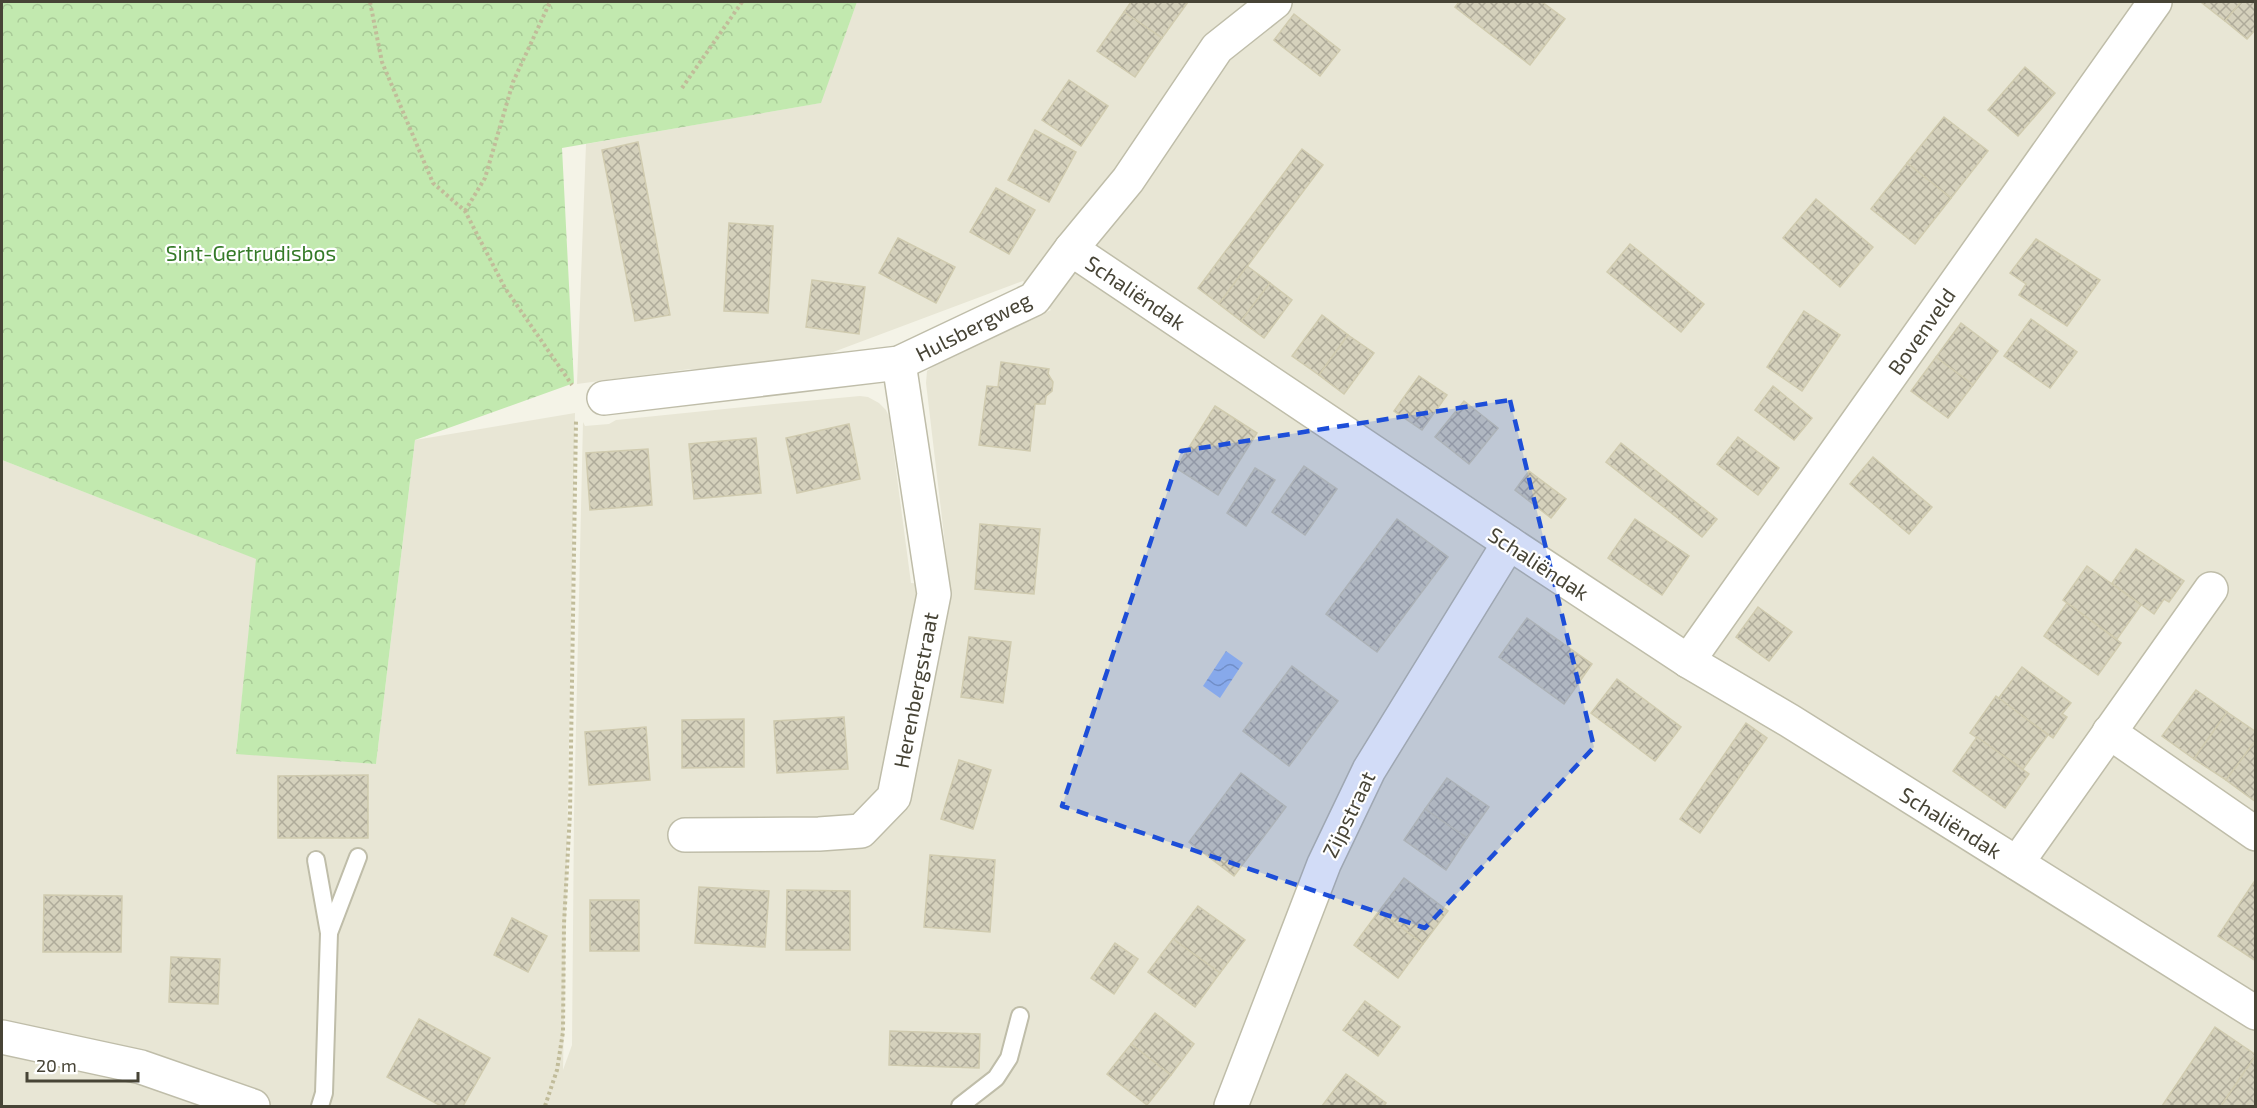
<svg xmlns="http://www.w3.org/2000/svg" width="2257" height="1108" font-family="'Exo 2',sans-serif">
<style>
.residential{fill:#e8e6d5}
.forest{fill:url(#forest-crowns)}
.water{fill:url(#water-waves)}
.building{fill:url(#building-cross-hatch);stroke:#d0cbaf;stroke-width:1.5}
.lines{fill:none;stroke-linecap:round;stroke-linejoin:round}
.lane-casing{stroke:#bfbda9;stroke-width:20}
.street-casing{stroke:#bfbda9;stroke-width:36}
.path{stroke:#c1bc9a;stroke-width:4;stroke-dasharray:3 3;stroke-linecap:butt}
.lane{stroke:#fff;stroke-width:16}
.street{stroke:#fff;stroke-width:33}
.marked{fill:#1d4ed8;fill-opacity:0.2;stroke:#1d4ed8;stroke-width:4.5;stroke-dasharray:12 8;stroke-linejoin:round}
.labels{text-anchor:middle;dominant-baseline:central;stroke-width:4.5;stroke-linejoin:round;paint-order:stroke}
.park-label{font-size:21px;fill:#357a28;stroke:#fff}
.street-label{font-size:21px;fill:#474436;stroke:#fff}
</style>
<defs>
<pattern id="forest-crowns" width="20" height="18" patternUnits="userSpaceOnUse" patternTransform="scale(1.5)"><rect width="20" height="18" fill="#c2e9af"/><path d="M2 6a3 3 0 1 1 6 0M12 15a3 3 0 1 1 6 0" fill="none" stroke="#a8c997"/></pattern>
<pattern id="water-waves" width="16" height="10" patternUnits="userSpaceOnUse" patternTransform="scale(1.5)"><rect width="16" height="10" fill="#a2c0f1"/><path d="M0 5q4-4 8 0t8 0" fill="none" stroke="#869ec4"/></pattern>
<pattern id="building-cross-hatch" width="8" height="8" patternUnits="userSpaceOnUse" patternTransform="scale(1.5)"><rect width="8" height="8" fill="#d5d1bc"/><path d="M0 0l8 8M0 8l8-8" fill="none" stroke="#afab9a"/></pattern>
</defs>
<rect width="100%" height="100%" fill="#f4f3e7"/>
<polygon class="residential" points="857,2 2255,2 2255,1106 2,1106 2,460 257,559 236,753 376,764 415,440 575,413 563,1070 572,1045 574,815 583,422 585,426 609,424 616,420 774,404 860,396 868,397 879,403 886,410 889,417 911,583 950,586 926,383 927,371 947,356 1051,310 1023,281 812,360 720,370 690,369 577,384 586,144 820,103"/>
<polygon class="forest" points="2,2 857,2 821,103 562,148 574,383 415,440 376,764 236,754 256,559 2,460"/>
<polygon class="water" points="1226,651 1243,663 1220,698 1203,686"/>
<g class="building">
<polygon points="1131,2 1188,2 1162,38 1124,12"/>
<polygon points="1459,2 1542,2 1565,19 1530,65 1455,7"/>
<polygon points="2203,2 2241,2 2225,21 2202,3"/>
<polygon points="2241,2 2256,2 2256,29 2247,39 2225,21"/>
<polygon points="1124,12 1162,38 1135,77 1097,51"/>
<polygon points="1294,14 1340,50 1320,76 1274,40"/>
<polygon points="2025,67 2055,93 2018,136 1988,110"/>
<polygon points="1069,80 1108,106 1081,146 1042,120"/>
<polygon points="1944,117 1988,151 1951,198 1907,163"/>
<polygon points="1035,130 1076,152 1049,202 1008,180"/>
<polygon points="638,142 670,315 635,321 602,150"/>
<polygon points="1302,149 1323,165 1219,304 1198,288"/>
<polygon points="1907,163 1951,198 1915,244 1871,209"/>
<polygon points="996,188 1035,210 1009,254 970,232"/>
<polygon points="1816,199 1873,247 1840,287 1783,238"/>
<polygon points="729,223 773,226 768,313 724,311"/>
<polygon points="898,238 955,267 936,303 879,273"/>
<polygon points="2036,239 2100,280 2067,326 2019,295 2026,284 2010,273"/>
<polygon points="1630,244 1704,304 1681,332 1607,272"/>
<polygon points="1247,266 1270,283 1241,321 1219,304"/>
<polygon points="812,280 865,287 859,334 806,327"/>
<polygon points="1270,283 1292,300 1264,338 1241,321"/>
<polygon points="1804,311 1840,335 1802,391 1767,367"/>
<polygon points="1322,315 1348,335 1319,375 1292,356"/>
<polygon points="2031,319 2077,352 2050,388 2004,356"/>
<polygon points="1961,323 1998,351 1973,385 1936,357"/>
<polygon points="1348,335 1374,353 1344,394 1319,375"/>
<polygon points="1936,357 1973,385 1948,418 1911,391"/>
<polygon points="1001,362 1049,369 1048,374 1053,382 1052,391 1046,396 1045,404 1035,404 1030,451 979,445 987,386 998,387"/>
<polygon points="1419,376 1447,395 1422,430 1394,411"/>
<polygon points="1773,386 1812,418 1794,440 1755,410"/>
<polygon points="1464,401 1498,428 1469,464 1435,437"/>
<polygon points="1215,406 1257,433 1218,495 1176,468"/>
<polygon points="849,424 860,479 797,493 786,438"/>
<polygon points="1738,437 1779,468 1758,495 1717,464"/>
<polygon points="756,438 761,493 694,499 689,444"/>
<polygon points="1621,443 1717,519 1702,537 1606,462"/>
<polygon points="648,449 652,505 590,510 586,453"/>
<polygon points="1873,457 1932,507 1909,534 1850,484"/>
<polygon points="1304,466 1337,489 1305,535 1272,512"/>
<polygon points="1255,468 1275,480 1246,526 1227,513"/>
<polygon points="1529,471 1566,499 1551,518 1515,490"/>
<polygon points="1397,519 1448,557 1377,652 1326,614"/>
<polygon points="1635,519 1689,556 1662,595 1608,558"/>
<polygon points="980,524 1040,529 1034,594 975,589"/>
<polygon points="2136,549 2184,581 2169,602 2164,599 2154,614 2112,583"/>
<polygon points="2087,566 2141,605 2117,639 2063,600"/>
<polygon points="2067,603 2121,643 2098,675 2044,636"/>
<polygon points="1758,607 1792,632 1769,661 1736,637"/>
<polygon points="1527,618 1592,664 1564,704 1499,657"/>
<polygon points="969,637 1011,642 1003,703 961,697"/>
<polygon points="1292,666 1338,701 1289,766 1243,731"/>
<polygon points="2022,667 2071,703 2062,714 2067,717 2053,738 1998,699"/>
<polygon points="1617,679 1681,727 1655,761 1591,713"/>
<polygon points="2196,690 2227,712 2194,759 2162,736"/>
<polygon points="1996,696 2048,735 2023,769 1970,733"/>
<polygon points="2227,712 2256,732 2256,740 2226,780 2194,759"/>
<polygon points="844,717 848,769 777,773 774,721"/>
<polygon points="744,719 744,767 682,768 682,720"/>
<polygon points="1746,723 1767,738 1700,833 1680,819"/>
<polygon points="646,727 650,780 589,785 585,732"/>
<polygon points="1977,737 2029,774 2005,808 1953,771"/>
<polygon points="2256,740 2256,802 2226,780"/>
<polygon points="959,760 991,770 973,829 941,819"/>
<polygon points="1241,773 1286,807 1234,876 1189,842"/>
<polygon points="368,775 368,838 278,838 278,776"/>
<polygon points="1447,778 1489,807 1467,838 1425,809"/>
<polygon points="1425,809 1467,838 1446,870 1404,840"/>
<polygon points="930,855 995,860 990,932 924,927"/>
<polygon points="1404,878 1448,911 1423,944 1379,911"/>
<polygon points="2256,879 2256,961 2218,936"/>
<polygon points="699,887 769,891 765,947 695,943"/>
<polygon points="787,890 850,891 850,950 786,950"/>
<polygon points="44,895 122,896 121,952 43,952"/>
<rect x="590" y="900" width="49" height="51"/>
<polygon points="1198,906 1245,940 1220,973 1173,939"/>
<polygon points="1379,911 1423,944 1398,978 1354,945"/>
<polygon points="512,918 547,936 528,972 494,955"/>
<polygon points="1173,939 1220,973 1195,1007 1148,972"/>
<polygon points="1115,943 1138,959 1114,994 1091,978"/>
<polygon points="171,957 220,959 218,1004 169,1002"/>
<polygon points="1365,1001 1400,1027 1378,1056 1343,1030"/>
<polygon points="1155,1013 1194,1044 1171,1075 1131,1044"/>
<polygon points="419,1019 490,1058 463,1106 441,1106 387,1077"/>
<polygon points="2215,1027 2256,1055 2221,1106 2162,1106"/>
<polygon points="890,1031 980,1034 979,1068 889,1065"/>
<polygon points="1131,1044 1171,1075 1147,1105 1107,1074"/>
<polygon points="2256,1055 2256,1106 2221,1106"/>
<polygon points="1346,1074 1386,1103 1384,1106 1322,1106"/>
</g>
<g class="lines">
<g class="lane-casing">
<g id="lane">
<polyline points="316,860 329,933"/>
<polyline points="320,1106 324,1093 329,933 358,857"/>
<polyline points="960,1106 996,1078 1009,1058 1020,1016"/>
</g>
</g>
<g class="street-casing">
<g id="street">
<polyline points="1071,249 1509,543 1688,661 1790,721 2256,1013"/>
<polyline points="604,398 899,363 1034,299 1071,249 1128,180 1217,48 1275,2"/>
<polyline points="1688,661 2155,2"/>
<polyline points="2109,732 2256,834"/>
<polyline points="685,835 819,834 861,831 894,797 934,594 899,363"/>
<polyline points="2017,863 2211,589"/>
<polyline points="2,1037 141,1067 253,1106"/>
<polyline points="1231,1106 1324,864 1369,770 1509,543"/>
</g>
</g>
<g class="path">
<polyline points="370,2 382,62 433,183 465,211 505,288 572,385"/>
<polyline points="682,88 742,2"/>
<polyline points="465,211 485,178 513,82 550,2"/>
<polyline points="545,1106 557,1070 563,1032 564,924 570,813 576,420"/>
</g>
<use href="#lane" class="lane"/>
<use href="#street" class="street"/>
</g>
<path class="marked" d="M1510,400L1594,747L1425,928L1062,806L1181,451Z"/>
<g class="labels">
<g class="park-label">
<text x="251" y="252">Sint-Gertrudisbos</text>
</g>
<g class="street-label">
<text transform="translate(1136 292) rotate(34)">Schaliëndak</text>
<text transform="translate(973 326) rotate(-27)">Hulsbergweg</text>
<text transform="translate(1921 331) rotate(-55)">Bovenveld</text>
<text transform="translate(1539 563) rotate(33)">Schaliëndak</text>
<text transform="translate(915 690) rotate(-79)">Herenbergstraat</text>
<text transform="translate(1348 814) rotate(-64)">Zijpstraat</text>
<text transform="translate(1951 822) rotate(32)">Schaliëndak</text>
</g>
</g>
<rect width="2257" height="1108" fill="none" stroke="#474436" stroke-width="6"/>
<path d="M27 1072v9h111v-9" fill="none" stroke="#474436" stroke-width="3"/>
<text x="36" y="1072" font-size="18" fill="#474436" stroke="#ffffff" stroke-width="4.5" paint-order="stroke">20 m</text>
</svg>
